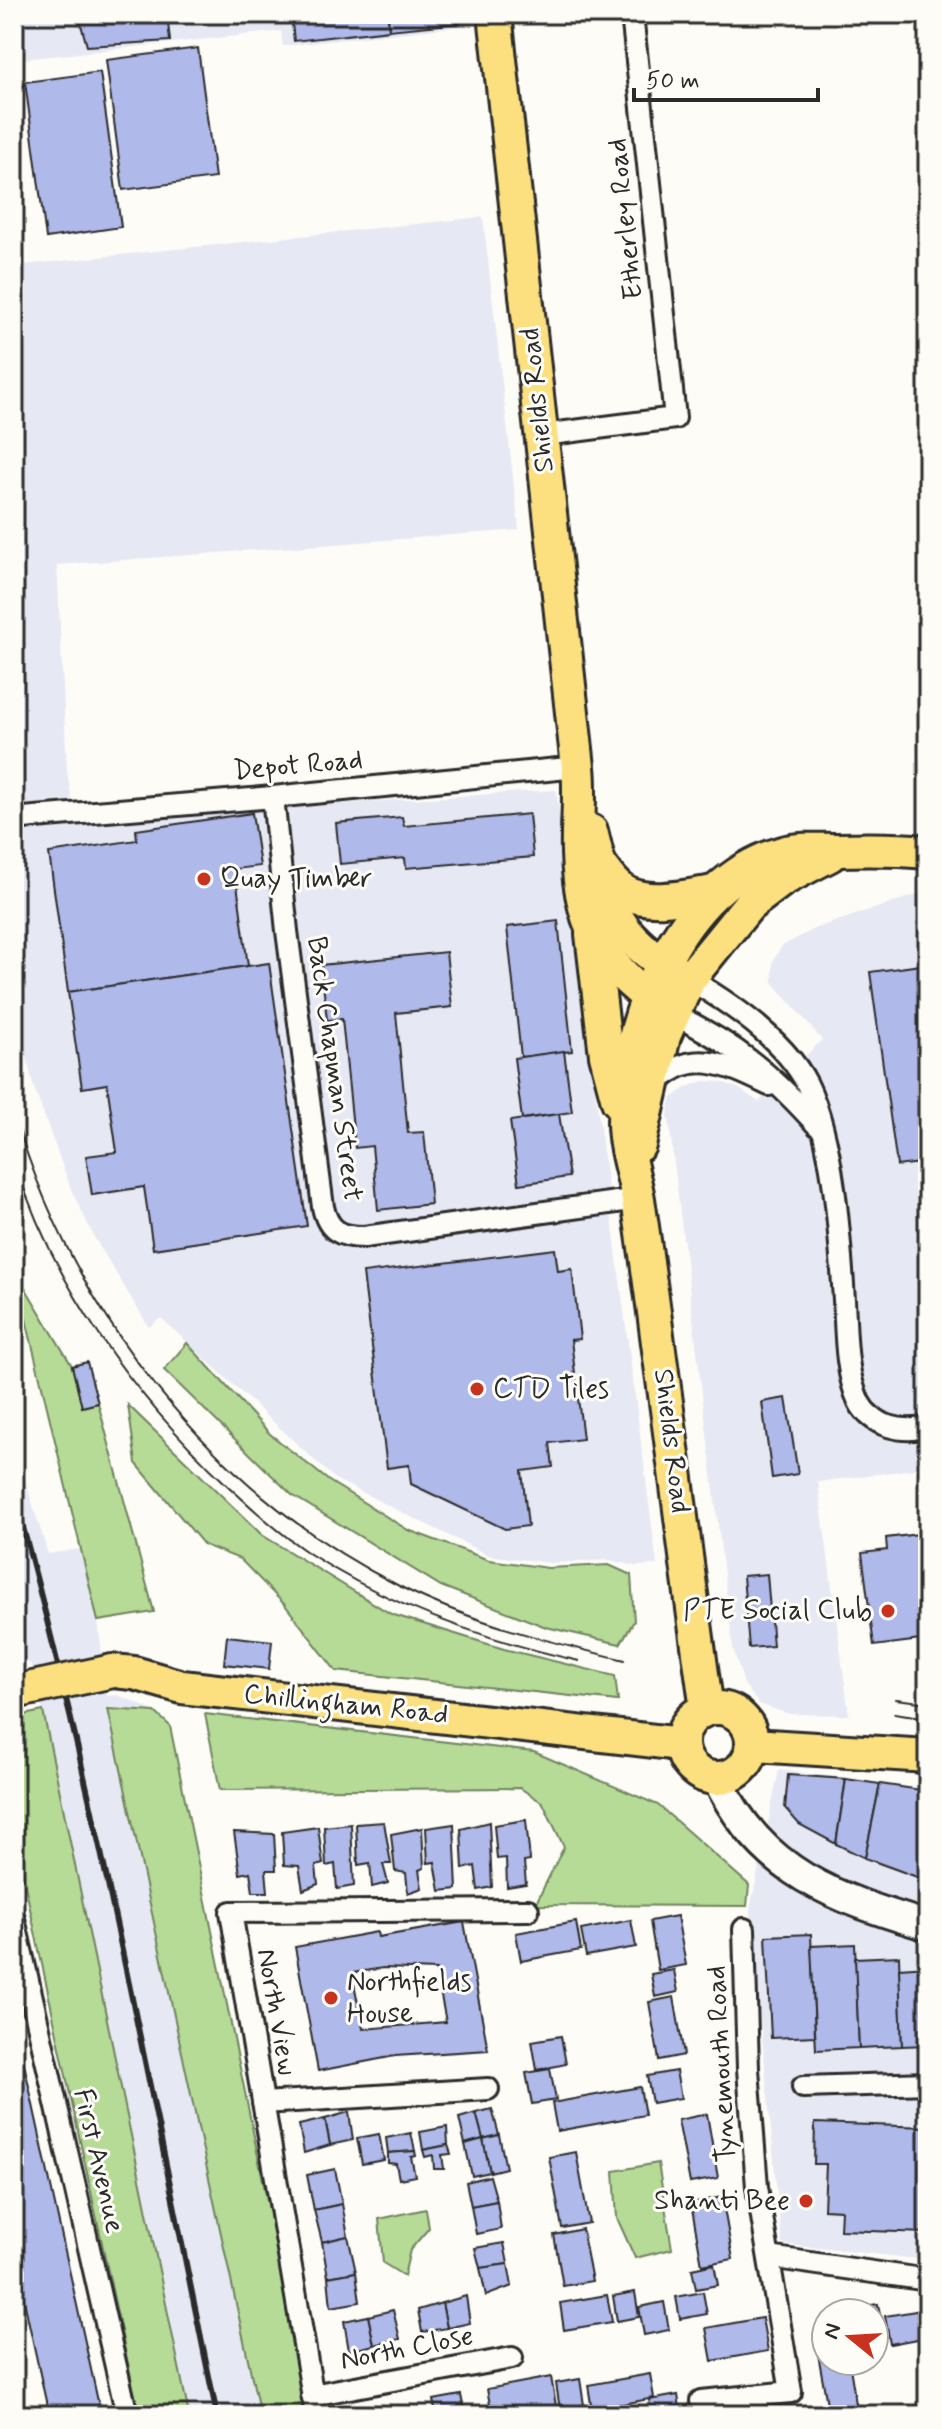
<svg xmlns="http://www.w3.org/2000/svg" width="942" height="2429" font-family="Mynerve,sans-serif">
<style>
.built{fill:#e6e8f3}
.green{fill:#b5db96;stroke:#708360;stroke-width:2}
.building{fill:#afb9ea;stroke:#2b2b2b;stroke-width:2;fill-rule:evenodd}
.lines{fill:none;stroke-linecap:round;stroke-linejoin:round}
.street-casing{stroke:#2b2b2b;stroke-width:26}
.secondary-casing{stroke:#2b2b2b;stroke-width:34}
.primary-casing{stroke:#2b2b2b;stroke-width:38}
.street{stroke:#fdfcf7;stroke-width:20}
.secondary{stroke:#fdfcf7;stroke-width:28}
.primary{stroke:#fce080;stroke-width:32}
.tram{stroke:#2b2b2b;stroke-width:2}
.rail{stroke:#2b2b2b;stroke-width:6}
.primary-bridge-casing{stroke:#2b2b2b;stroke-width:38;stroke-linecap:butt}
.primary-bridge{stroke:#fce080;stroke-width:32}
.poi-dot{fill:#c8321e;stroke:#fdfcf7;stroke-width:3}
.labels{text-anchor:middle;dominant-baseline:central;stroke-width:6;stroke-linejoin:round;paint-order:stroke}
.street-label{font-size:28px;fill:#2b2b2b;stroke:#fdfcf7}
.poi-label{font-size:28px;fill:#2b2b2b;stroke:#fdfcf7;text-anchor:start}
</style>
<rect width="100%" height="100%" fill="#fdfcf7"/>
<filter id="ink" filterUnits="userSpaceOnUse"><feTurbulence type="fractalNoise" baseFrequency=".0125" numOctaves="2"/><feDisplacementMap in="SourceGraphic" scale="16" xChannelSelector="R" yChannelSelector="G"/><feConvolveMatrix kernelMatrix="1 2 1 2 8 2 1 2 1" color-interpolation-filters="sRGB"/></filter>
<g filter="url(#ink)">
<g class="built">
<polygon points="14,14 470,14 471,25 283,46 281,31 14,60"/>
<polygon points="862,14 928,14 928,21 864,27"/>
<polygon points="483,217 519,530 57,565 67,771 76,825 254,809 556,790 657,1565 635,1566 609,1560 550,1563 488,1555 335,1479 161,1318 149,1327 94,1237 71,1189 34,1088 14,1004 14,266"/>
<polygon points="928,891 928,1467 818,1482 849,1715 789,1714 759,1704 744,1684 733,1648 668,1113 672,1098 687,1087 704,1081 721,1082 738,1088 759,1102 822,1040 773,982 773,961 782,946 816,928"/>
<polygon points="14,1444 48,1554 80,1549 98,1621 107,1696 117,1695 132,1701 155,1712 170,1726 311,2415 189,2415 123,2098 14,1834 14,1717 43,1711 30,1663 14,1663"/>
<polygon points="779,1770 928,1789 928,2260 782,2244 750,1910"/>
</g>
<g class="green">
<polygon points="14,1269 72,1366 82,1407 98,1403 154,1612 98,1621"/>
<polygon points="187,1343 270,1434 329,1481 408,1530 489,1560 548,1568 609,1565 631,1575 634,1621 620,1644 546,1627 441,1586 292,1495 164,1370"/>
<polygon points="128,1405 262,1535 391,1614 504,1649 615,1676 618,1701 336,1671 285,1605 240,1559 204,1545 136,1463"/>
<polygon points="108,1709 155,1712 170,1726 311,2415 260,2415"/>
<polygon points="43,1711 189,2415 139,2415 14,1834 14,1717"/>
<polygon points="205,1714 534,1752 658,1805 749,1885 747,1906 535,1905 564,1847 543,1803 520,1788 220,1790"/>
<polygon points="658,2163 672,2249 635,2258 617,2218 614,2171"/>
<polygon points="426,2209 429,2228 410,2250 404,2276 383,2263 379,2219"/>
</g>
<g class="building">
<polygon points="78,14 167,14 170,41 87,46"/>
<polygon points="291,14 388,14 389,30 294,41"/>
<polygon points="388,14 459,14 460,23 389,30"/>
<polygon points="198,48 215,178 123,190 106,60"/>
<polygon points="100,72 121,227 46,238 25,82"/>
<polygon points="252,813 260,866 235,869 248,966 68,992 49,853 137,840 136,830"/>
<polygon points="529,814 533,857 406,868 405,858 340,864 336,823 402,817 404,826"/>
<polygon points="558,921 572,1051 521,1057 507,927"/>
<polygon points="446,952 452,1007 396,1013 408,1133 424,1132 431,1204 378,1210 372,1146 355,1148 342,1019 327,1020 321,965"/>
<polygon points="269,963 307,1226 153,1249 144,1187 92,1195 86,1156 117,1152 107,1084 82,1088 68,992"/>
<polygon points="928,964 928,1162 897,1166 870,972"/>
<polygon points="564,1051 572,1112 522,1119 514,1058"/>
<polygon points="559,1114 569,1177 519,1184 510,1121"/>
<polygon points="555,1249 558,1271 572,1269 580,1339 571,1340 583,1439 550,1443 553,1467 522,1471 528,1526 505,1529 411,1484 409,1465 387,1468 363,1273"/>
<polygon points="87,1362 98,1403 82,1407 72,1366"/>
<polygon points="786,1398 798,1474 772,1478 762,1402"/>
<polygon points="928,1533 928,1639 874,1646 862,1553 887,1550 886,1538"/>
<polygon points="767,1574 773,1646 749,1648 743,1576"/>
<polygon points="227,1636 272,1641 269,1669 224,1664"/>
<polygon points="788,1775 846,1779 836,1844 799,1824 785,1808"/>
<polygon points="846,1779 880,1784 865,1858 836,1844"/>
<polygon points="880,1784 928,1791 928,1881 865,1858"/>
<polygon points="526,1820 530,1861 524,1862 526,1884 507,1887 506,1858 497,1859 494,1825"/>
<polygon points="384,1822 391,1864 383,1864 388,1883 372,1887 370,1863 358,1865 356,1824"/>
<polygon points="489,1822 492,1887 478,1890 475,1866 463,1869 461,1829"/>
<polygon points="351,1824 354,1886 337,1889 335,1864 326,1866 324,1827"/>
<polygon points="454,1824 457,1889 440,1891 435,1862 428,1863 426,1828"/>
<polygon points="318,1827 323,1864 316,1866 318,1884 303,1890 299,1866 284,1865 282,1832"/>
<polygon points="422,1828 424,1868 419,1870 422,1888 408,1893 406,1873 395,1871 391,1834"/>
<polygon points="234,1832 274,1834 276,1870 266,1870 268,1892 253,1892 250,1872 240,1874"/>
<polygon points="677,1916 686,1965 658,1970 650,1921"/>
<polygon points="631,1920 636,1947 586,1956 581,1930"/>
<path d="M464,1922L488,2050L395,2056L318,2071L295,1947L377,1932L378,1937ZM383,1968L436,1970L446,2022L363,2029L352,1973Z"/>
<polygon points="576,1922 581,1950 521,1961 516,1933"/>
<polygon points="811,1934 815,2036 771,2038 766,1936"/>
<polygon points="855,1944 859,2048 816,2050 811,1946"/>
<polygon points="899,1956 902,2046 859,2048 855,1958"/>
<polygon points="928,1966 928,2045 902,2046 899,1968"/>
<polygon points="674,1970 678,1992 655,1997 651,1974"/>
<polygon points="674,1997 684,2055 659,2060 649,2002"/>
<polygon points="14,2018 101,2415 49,2415 14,2255"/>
<polygon points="561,2036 566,2064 537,2070 532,2041"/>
<polygon points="550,2069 556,2100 532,2104 526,2073"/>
<polygon points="676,2071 681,2098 652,2103 647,2076"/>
<polygon points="640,2087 645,2115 557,2131 552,2103"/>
<polygon points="492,2109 499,2135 483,2139 476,2113"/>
<polygon points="349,2112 353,2140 330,2145 325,2119"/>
<polygon points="476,2113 483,2139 465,2144 459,2118"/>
<polygon points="707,2114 718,2178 690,2183 678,2120"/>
<polygon points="325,2119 330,2145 304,2153 299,2125"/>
<polygon points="815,2123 928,2127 928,2233 840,2230 841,2210 824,2209 826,2164 814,2164"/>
<polygon points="447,2127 448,2145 423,2150 420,2132"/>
<polygon points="411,2133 415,2151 388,2153 386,2138"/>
<polygon points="379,2134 384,2160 362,2164 357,2138"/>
<polygon points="499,2135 506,2168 490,2172 483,2139"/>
<polygon points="483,2139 490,2172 472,2176 465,2144"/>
<polygon points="448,2145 451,2154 442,2155 444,2169 434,2169 433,2155 425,2157 423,2150"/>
<polygon points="415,2151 416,2156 411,2157 415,2176 399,2179 396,2164 388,2163 388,2153"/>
<polygon points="576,2152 589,2223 562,2228 549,2157"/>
<polygon points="335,2169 342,2204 314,2210 307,2175"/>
<polygon points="490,2176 497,2201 471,2206 466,2182"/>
<polygon points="722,2197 733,2259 702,2265 691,2203"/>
<polygon points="497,2201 501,2229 476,2234 471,2206"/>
<polygon points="342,2204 348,2236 322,2242 314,2210"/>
<polygon points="582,2229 592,2281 563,2286 554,2235"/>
<polygon points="348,2236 356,2272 328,2277 322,2242"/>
<polygon points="504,2243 508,2264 480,2268 475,2248"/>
<polygon points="508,2264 512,2286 486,2296 480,2268"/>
<polygon points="714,2264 718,2285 696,2289 692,2269"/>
<polygon points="356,2272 360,2302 331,2307 328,2277"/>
<polygon points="635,2292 639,2317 617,2321 613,2296"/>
<polygon points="703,2292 707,2314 680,2319 676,2297"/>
<polygon points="607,2295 612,2322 564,2330 560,2303"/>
<polygon points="466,2296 470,2323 447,2328 442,2303"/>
<polygon points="664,2302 669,2330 644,2335 639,2307"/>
<polygon points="442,2303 447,2328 422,2332 418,2310"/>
<polygon points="878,2304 883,2330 874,2331 874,2313 849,2313 848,2309"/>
<polygon points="928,2309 928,2337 890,2344 885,2316"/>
<polygon points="393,2310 400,2339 374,2345 368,2316"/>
<polygon points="368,2316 374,2345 349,2351 344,2321"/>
<polygon points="762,2318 768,2351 712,2361 706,2328"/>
<polygon points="826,2352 826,2361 849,2361 857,2410 829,2415 818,2354"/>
<polygon points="650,2374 654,2398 592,2410 588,2385"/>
<polygon points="551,2377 556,2406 508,2415 492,2415 487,2389"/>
<polygon points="580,2379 584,2405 560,2410 556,2383"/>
<polygon points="461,2395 465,2415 436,2415 433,2400"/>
<polygon points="678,2395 681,2415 652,2415 649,2400"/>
</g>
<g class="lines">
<g class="street-casing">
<g id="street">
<polyline points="543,435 675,418 632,14"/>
<path d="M273,797L287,931L323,1207C328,1231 341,1237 364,1237L638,1199"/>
<polyline points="23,818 273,797 578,767"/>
<path d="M689,979C730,1003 785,1040 807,1084C834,1139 840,1238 844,1300C846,1332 845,1372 859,1402C872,1427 902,1433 928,1427"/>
<path d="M673,1014C738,1046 770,1073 818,1126"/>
<path d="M654,1087C688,1045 728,1065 769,1085"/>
<polyline points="14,1919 127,2415"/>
<polyline points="803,2087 928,2083"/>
<polyline points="263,2103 488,2089"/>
<polyline points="769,2257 928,2280"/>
<polyline points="312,2395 512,2358"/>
<polyline points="701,2401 791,2392 757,2187 748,2069 744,1929"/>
<polyline points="316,2415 231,1912 528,1910"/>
</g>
</g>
<g class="secondary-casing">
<path id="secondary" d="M717,1779C763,1874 833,1897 928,1926"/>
</g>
<g class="primary-casing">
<g id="primary">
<path d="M495,14L578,767C581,796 577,825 578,853C580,931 607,973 673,1014"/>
<path d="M591,831C611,909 607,930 681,975"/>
<path d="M599,863C607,874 614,885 625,892C649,906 688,896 714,892"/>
<polyline points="592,934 606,1055 618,1101"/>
<polyline points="639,1145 664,1036 689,979 749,905 782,880 830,855"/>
<polyline points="113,1671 134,1673 182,1687 681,1744"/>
<circle cx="717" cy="1743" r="35"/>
<path d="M707,1709C689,1587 675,1465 658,1343C652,1295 645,1247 638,1199C634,1174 624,1148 624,1122C624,1023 678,882 783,853C801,848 820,850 837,850C868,849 897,849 928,852"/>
<polyline points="752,1745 928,1756"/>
</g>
</g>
<use href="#street" class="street"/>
<use href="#secondary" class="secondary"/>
<use href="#primary" class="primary"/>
<g class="tram">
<path d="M14,1114C75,1316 212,1492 401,1587C471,1622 549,1642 625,1660"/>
<path d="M14,1159C53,1285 132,1395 227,1485C253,1509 280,1534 310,1554C390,1606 486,1640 579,1661"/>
<polyline points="896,1699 928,1703"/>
<polyline points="894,1713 928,1718"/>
</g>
<path class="rail" d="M14,1494C97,1797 153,2108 217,2415"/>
<g class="primary-bridge-casing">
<polyline id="primary-bridge" points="14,1692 113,1671"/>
</g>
<use href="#primary-bridge" class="primary-bridge"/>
</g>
</g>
<g class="poi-dot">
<circle cx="204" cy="879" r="8"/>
<circle cx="477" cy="1389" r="8"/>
<circle cx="888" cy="1611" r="8"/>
<circle cx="331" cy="1998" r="8"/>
<circle cx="806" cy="2201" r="8"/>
</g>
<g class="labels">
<g class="street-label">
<text transform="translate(626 219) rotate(-96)">Etherley Road</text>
<text transform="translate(538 400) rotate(-96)">Shields Road</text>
<text transform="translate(298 766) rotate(-5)">Depot Road</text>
<text transform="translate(334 1069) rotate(82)">Back Chapman Street</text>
<text transform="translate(671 1441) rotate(83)">Shields Road</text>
<text transform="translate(346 1705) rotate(6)">Chillingham Road</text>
<text transform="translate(276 2012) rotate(80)">North View</text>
<text transform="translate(722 2064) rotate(-93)">Tynemouth Road</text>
<text transform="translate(98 2161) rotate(77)">First Avenue</text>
<text transform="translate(407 2349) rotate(-11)">North Close</text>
</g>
<g class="poi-label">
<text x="220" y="879">Quay Timber</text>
<text x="493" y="1389">CTD Tiles</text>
<text x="872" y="1611" text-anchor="end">PTE Social Club</text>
<text x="347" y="1982">Northfields<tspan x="347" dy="32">House</tspan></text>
<text x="790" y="2201" text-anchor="end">Shanti Bee</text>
</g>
</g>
<rect width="942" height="2429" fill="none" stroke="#fdfcf7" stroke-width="48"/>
<rect x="24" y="24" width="894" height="2381" fill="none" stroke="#2b2b2b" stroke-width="3" filter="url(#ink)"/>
<g transform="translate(850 2337) rotate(288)"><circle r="38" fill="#fdfcf7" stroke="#a9a8a5" stroke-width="2"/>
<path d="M0-6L14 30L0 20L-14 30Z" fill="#c8321e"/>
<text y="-12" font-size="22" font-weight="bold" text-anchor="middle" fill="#2b2b2b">N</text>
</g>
<path d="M634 88v12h184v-12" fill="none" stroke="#2b2b2b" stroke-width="4"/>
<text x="646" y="88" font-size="24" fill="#2b2b2b" stroke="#fdfcf7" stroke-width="6" paint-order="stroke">50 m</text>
</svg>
